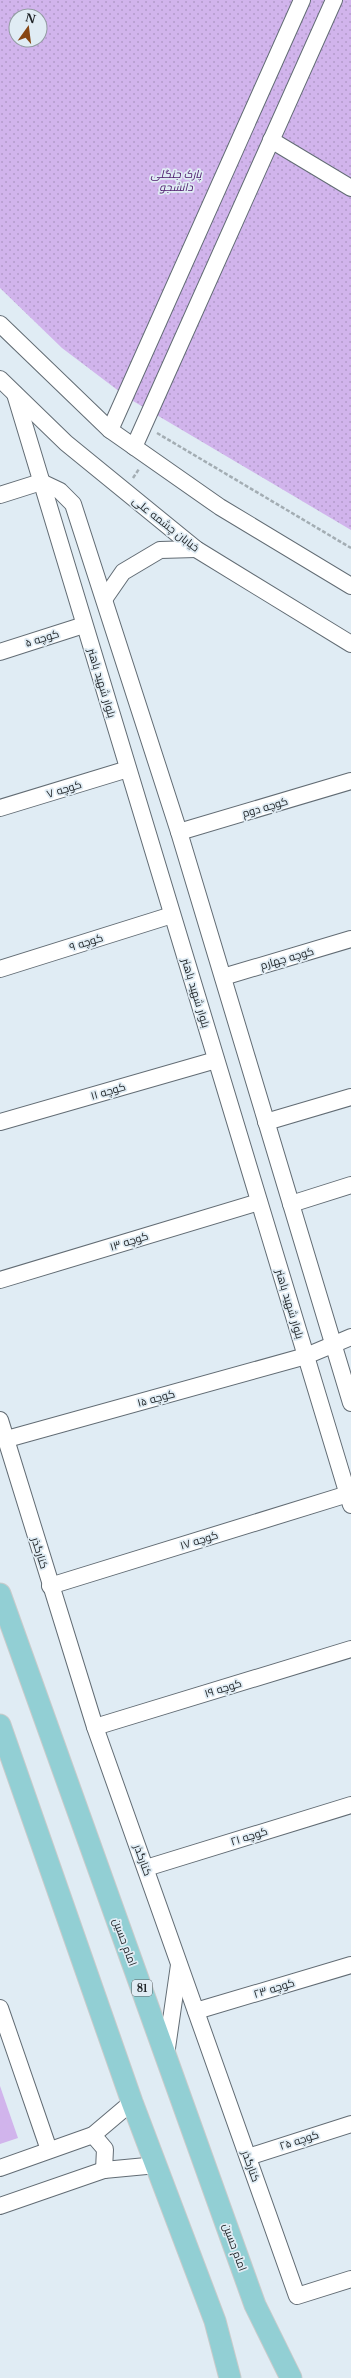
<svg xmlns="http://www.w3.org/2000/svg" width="351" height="2378" font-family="'Libre Baskerville',Cairo,serif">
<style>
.green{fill:#d1b4ec}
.park{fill:url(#park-dots);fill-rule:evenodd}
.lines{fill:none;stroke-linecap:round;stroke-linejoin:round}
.minor-casing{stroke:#626c74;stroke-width:18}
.major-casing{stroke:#c9cbcb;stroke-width:23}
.path{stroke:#a3adb3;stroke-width:2.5;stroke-dasharray:4 2;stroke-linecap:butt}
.minor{stroke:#fff;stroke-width:16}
.major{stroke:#92cfd4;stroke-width:21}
.labels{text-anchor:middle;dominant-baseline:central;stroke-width:3.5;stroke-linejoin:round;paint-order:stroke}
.shield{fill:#e0ecf4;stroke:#5a6165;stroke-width:1}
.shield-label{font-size:10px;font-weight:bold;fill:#202528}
.park-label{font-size:11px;font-style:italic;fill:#491669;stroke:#e0ecf4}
.street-label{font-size:11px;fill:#202528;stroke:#e0ecf4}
</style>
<defs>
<pattern id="park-dots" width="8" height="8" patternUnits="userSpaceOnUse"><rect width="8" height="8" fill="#d1b4ec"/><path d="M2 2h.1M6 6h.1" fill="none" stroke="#b39bca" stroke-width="1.8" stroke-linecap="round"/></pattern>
</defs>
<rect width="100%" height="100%" fill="#e0ecf4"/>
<polygon class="green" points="0,2086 18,2138 0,2144"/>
<path class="park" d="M0,0H351V530L128,398L62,348L0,288ZM16,16H40V40H16Z"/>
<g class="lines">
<g class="minor-casing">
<g id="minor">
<polyline points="271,140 351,188"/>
<polyline points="0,324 110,430 220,507 351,586"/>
<polyline points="0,379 66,443 196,549 351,644"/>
<polyline points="15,394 351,1505"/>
<polyline points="110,430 302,0"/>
<polyline points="134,447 334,0"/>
<polyline points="0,495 41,482 60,491 73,504 179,832 351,1403"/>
<polyline points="105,598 123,572 160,550 196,549"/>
<polyline points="0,652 84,625"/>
<polyline points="0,808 128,769"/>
<polyline points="179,832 351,781"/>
<polyline points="0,969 172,915"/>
<polyline points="223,977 351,939"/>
<polyline points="0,1122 216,1060"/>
<polyline points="266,1122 351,1097"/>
<polyline points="291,1204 351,1185"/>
<polyline points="0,1280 259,1202"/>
<polyline points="0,1420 95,1727 297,2296 351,2279"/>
<polyline points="7,1439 306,1356 351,1337"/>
<polyline points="50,1586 348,1494"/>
<polyline points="95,1727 351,1649"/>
<polyline points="146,1868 351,1805"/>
<polyline points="0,2008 49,2150"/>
<polyline points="196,2011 351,1965"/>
<polyline points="166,2055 179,1965"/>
<polyline points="93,2135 105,2149 104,2170"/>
<polyline points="248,2157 351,2124"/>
<polyline points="0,2168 93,2135 132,2102"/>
<polyline points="0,2206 104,2170 157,2165"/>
</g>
</g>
<g class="major-casing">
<g id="major">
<polyline points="0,1594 255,2305 291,2378"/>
<polyline points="0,1725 132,2102 215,2321 230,2378"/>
</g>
</g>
<g class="path">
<polyline points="157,433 351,548"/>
<polyline points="133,478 139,469"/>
</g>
<use href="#minor" class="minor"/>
<use href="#major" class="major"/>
</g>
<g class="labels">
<rect class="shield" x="132" y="1980" width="20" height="16" rx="3"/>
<g class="shield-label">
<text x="142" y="1988">81</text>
</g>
<g class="park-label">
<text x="176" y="174">پارک جنگلی<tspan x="176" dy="13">دانشجو</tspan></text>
</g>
<g class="street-label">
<text transform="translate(166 524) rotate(38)">خیابان چشمه علی</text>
<text transform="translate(42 638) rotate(-17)">کوچه ۵</text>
<text transform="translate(102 683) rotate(73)">بلوار شهید باهنر</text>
<text transform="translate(64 789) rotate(-17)">کوچه ۷</text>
<text transform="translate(265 807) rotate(-16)">کوچه دوم</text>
<text transform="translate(86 942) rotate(-17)">کوچه ۹</text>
<text transform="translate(287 958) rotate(-16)">کوچه چهارم</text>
<text transform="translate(196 993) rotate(73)">بلوار شهید باهنر</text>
<text transform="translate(108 1091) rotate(-16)">کوچه ۱۱</text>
<text transform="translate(129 1241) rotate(-17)">کوچه ۱۳</text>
<text transform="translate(290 1304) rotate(73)">بلوار شهید باهنر</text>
<text transform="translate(156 1398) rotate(-15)">کوچه ۱۵</text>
<text transform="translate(199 1540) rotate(-17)">کوچه ۱۷</text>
<text transform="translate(40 1553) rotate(73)">کنارگذر</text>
<text transform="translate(223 1688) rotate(-17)">کوچه ۱۹</text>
<text transform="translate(249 1836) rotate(-17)">کوچه ۲۱</text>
<text transform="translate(143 1860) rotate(70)">کنارگذر</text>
<text transform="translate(125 1942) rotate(70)">امام حسین</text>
<text transform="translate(274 1988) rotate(-17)">کوچه ۲۳</text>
<text transform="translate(299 2140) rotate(-18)">کوچه ۲۵</text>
<text transform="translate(251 2166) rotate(70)">کنارگذر</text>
<text transform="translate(235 2247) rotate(70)">امام حسین</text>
</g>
</g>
<g transform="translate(28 28) rotate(14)"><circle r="19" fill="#e0ecf4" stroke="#939ca2"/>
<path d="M0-3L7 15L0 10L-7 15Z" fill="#874613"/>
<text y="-6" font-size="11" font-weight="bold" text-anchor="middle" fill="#202528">N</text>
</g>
</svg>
